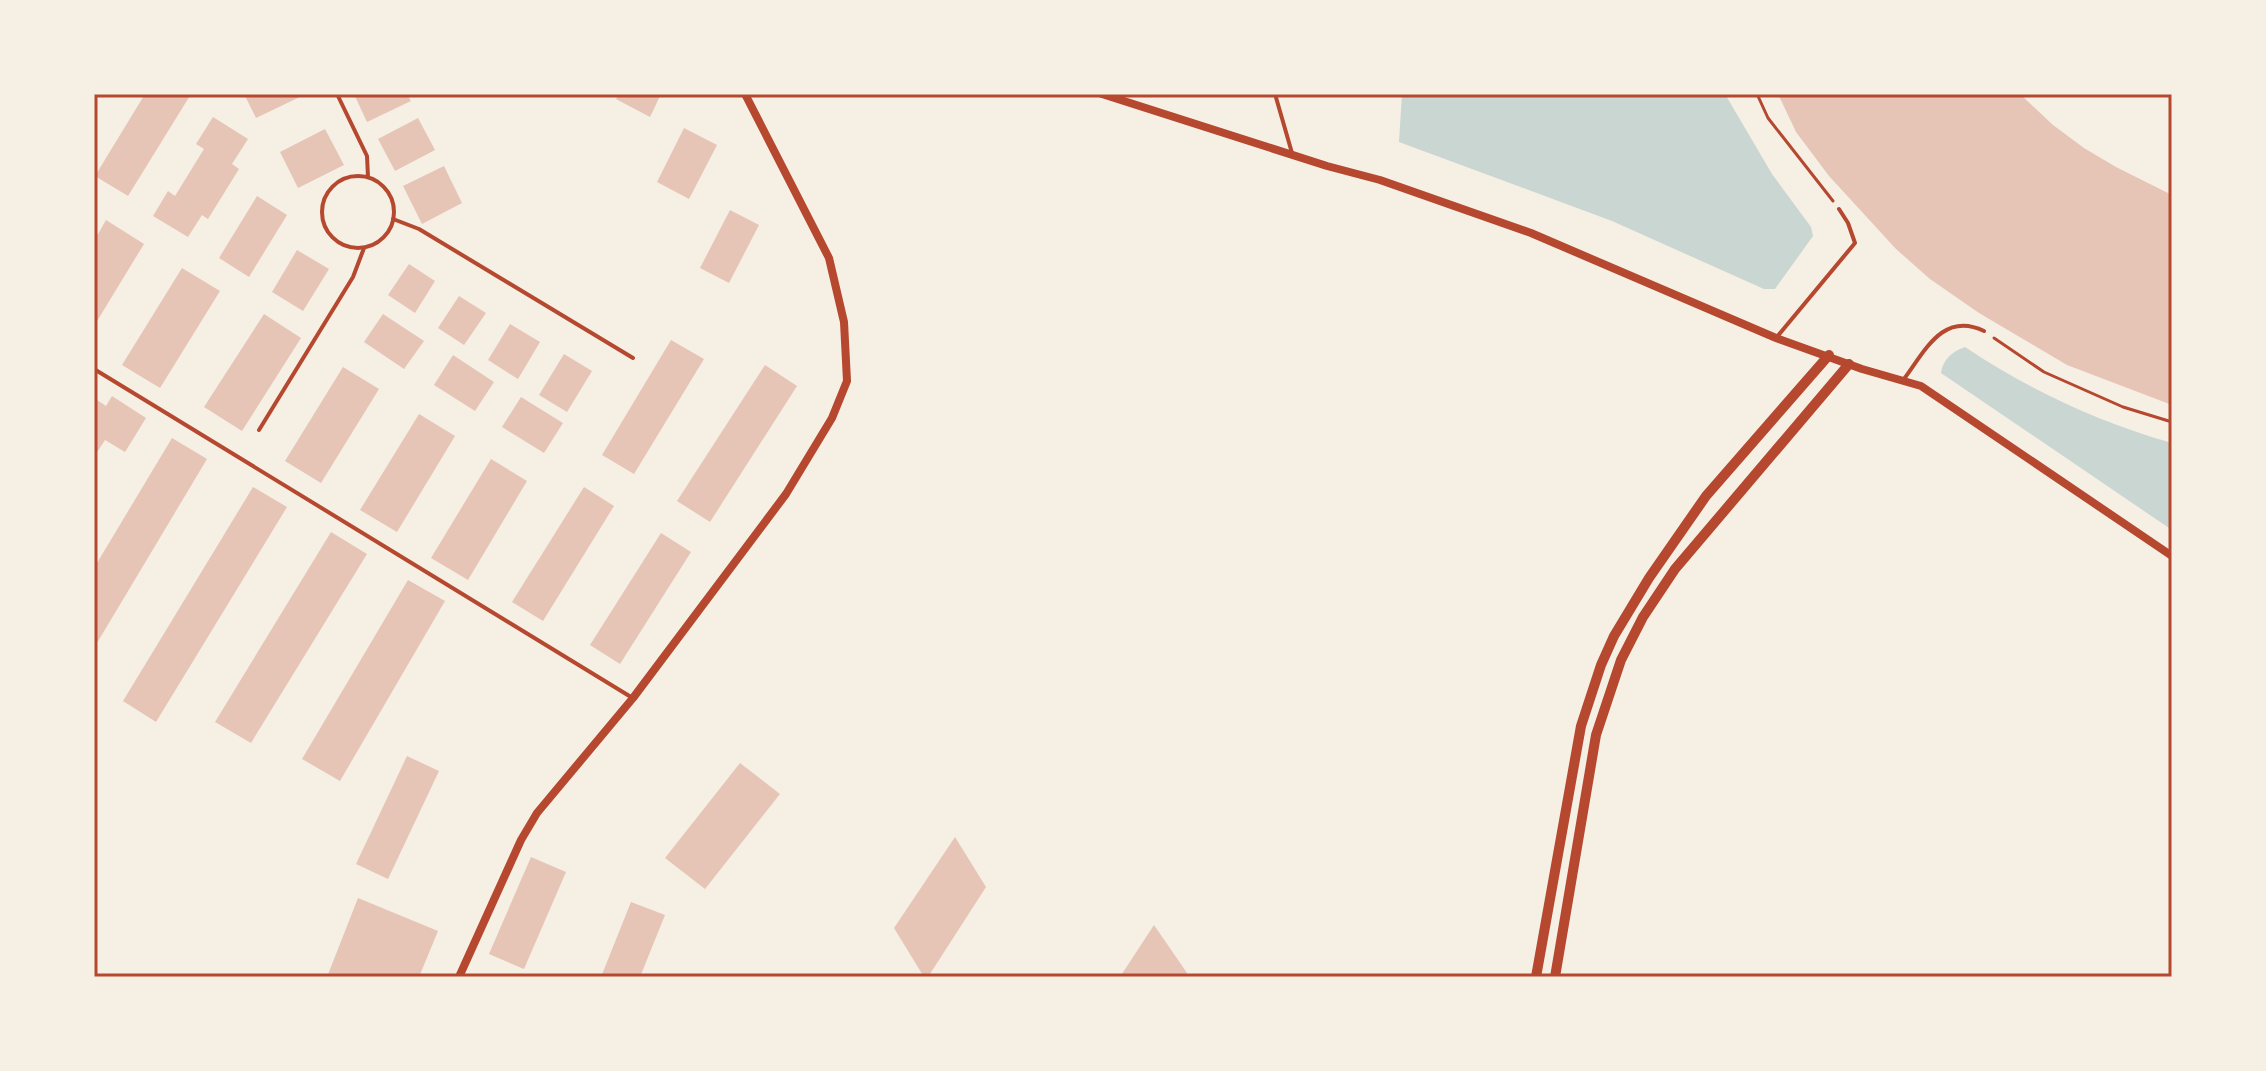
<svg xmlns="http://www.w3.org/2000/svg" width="2266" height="1071" font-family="'Archivo Narrow',sans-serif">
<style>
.water{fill:#c9d6d2}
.building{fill:#e6c5b7}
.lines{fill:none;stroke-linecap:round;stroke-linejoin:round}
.path{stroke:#b5482f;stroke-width:3}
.service{stroke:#b5482f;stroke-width:4}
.minor{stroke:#b5482f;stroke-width:8}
.tertiary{stroke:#b5482f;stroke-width:10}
.neatline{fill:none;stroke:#b5482f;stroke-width:3}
</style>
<rect width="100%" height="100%" fill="#f6efe4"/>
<g class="water">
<polygon points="1402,94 1725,94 1772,174 1811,227 1813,236 1775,289 1764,289 1612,221 1399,142"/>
<path d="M1965,347C2029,390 2099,422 2172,443V530L1941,373C1943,359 1953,351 1965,347Z"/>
</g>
<g class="building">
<polygon points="145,94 191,94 128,196 95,176"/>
<polygon points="244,94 306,94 256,118"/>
<polygon points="354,94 407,94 411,101 367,122"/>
<polygon points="619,94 661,94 650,117 616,99"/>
<polygon points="1778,94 2020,94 2053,125 2084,148 2116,167 2172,195 2172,405 2067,365 1979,313 1930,279 1896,249 1829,176 1796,132"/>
<polygon points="213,117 248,139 232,164 239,169 208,219 202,215 188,237 153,216 168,191 175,196 204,149 196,144"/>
<polygon points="418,118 435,150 395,171 378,139"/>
<polygon points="684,128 717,145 689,199 657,182"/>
<polygon points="325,129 344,165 298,188 280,152"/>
<polygon points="444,166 462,203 422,224 403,186"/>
<polygon points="257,196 287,215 249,277 219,258"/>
<polygon points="730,210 759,225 729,283 700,268"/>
<polygon points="106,220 144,244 94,326 94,241"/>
<polygon points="297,250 329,269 303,311 272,292"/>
<polygon points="409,264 435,281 415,313 388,295"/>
<polygon points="182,268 220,291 160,388 122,365"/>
<polygon points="459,296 486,313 464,345 438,328"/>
<polygon points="264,314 301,338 242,431 204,407"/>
<polygon points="383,314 424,341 404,369 364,342"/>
<polygon points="510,324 540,342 518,379 488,360"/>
<polygon points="671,340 704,359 634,474 602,455"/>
<polygon points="564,354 592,371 567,412 539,395"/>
<polygon points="453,355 494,382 475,411 434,385"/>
<polygon points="765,365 797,386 710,522 677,501"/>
<polygon points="343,367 379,389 321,483 285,461"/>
<polygon points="112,396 146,418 125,452 105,440 94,457 94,398 106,406"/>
<polygon points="521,397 563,423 544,453 502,427"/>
<polygon points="419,414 455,436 397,532 360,510"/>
<polygon points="172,438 207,459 94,648 94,568"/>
<polygon points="491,459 527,481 468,580 431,558"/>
<polygon points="253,487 287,507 156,722 123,701"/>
<polygon points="584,487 614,506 543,621 512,602"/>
<polygon points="331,532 367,554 251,743 215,722"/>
<polygon points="661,533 691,552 620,664 590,645"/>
<polygon points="408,580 445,601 340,781 302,759"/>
<polygon points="407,756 439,771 388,879 356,864"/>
<polygon points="740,763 780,794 705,889 665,858"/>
<polygon points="955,837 986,887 928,977 924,977 894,928"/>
<polygon points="531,857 566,872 524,969 489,954"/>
<polygon points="358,898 438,931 419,977 327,977"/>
<polygon points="631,902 665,915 640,977 601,977"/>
<polygon points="1154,925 1187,973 1184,977 1120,977"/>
</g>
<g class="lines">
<g class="path">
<polyline points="1757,94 1768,118 1833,201"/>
<polyline points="1994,338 2044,372 2123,407 2172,422"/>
</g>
<g class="service">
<polyline points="337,94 367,156 368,177"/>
<polyline points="1275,94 1292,153"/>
<circle cx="358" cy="212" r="36"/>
<polyline points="393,219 419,229 633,358"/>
<polyline points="1776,338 1855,243 1848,223 1839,209"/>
<polyline points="94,369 631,697"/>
<path d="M1904,379C1925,351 1943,311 1984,331"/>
<polyline points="259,430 353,277 364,248"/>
</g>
<g class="minor">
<polyline points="1102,94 1327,166 1380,180 1531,233 1776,338 1862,369 1921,386 2172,556"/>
<polyline points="459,977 521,840 537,813 633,698 786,494 832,418 847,381 844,322 829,258 745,94"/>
</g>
<g class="tertiary">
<polyline points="1536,977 1581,726 1601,665 1614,636 1649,578 1706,496 1829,355"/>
<polyline points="1555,977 1596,735 1621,660 1643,617 1675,569 1849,364"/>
</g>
</g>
<rect width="2266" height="1071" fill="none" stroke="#f6efe4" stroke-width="192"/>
<rect x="96" y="96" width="2074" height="879" class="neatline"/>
</svg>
